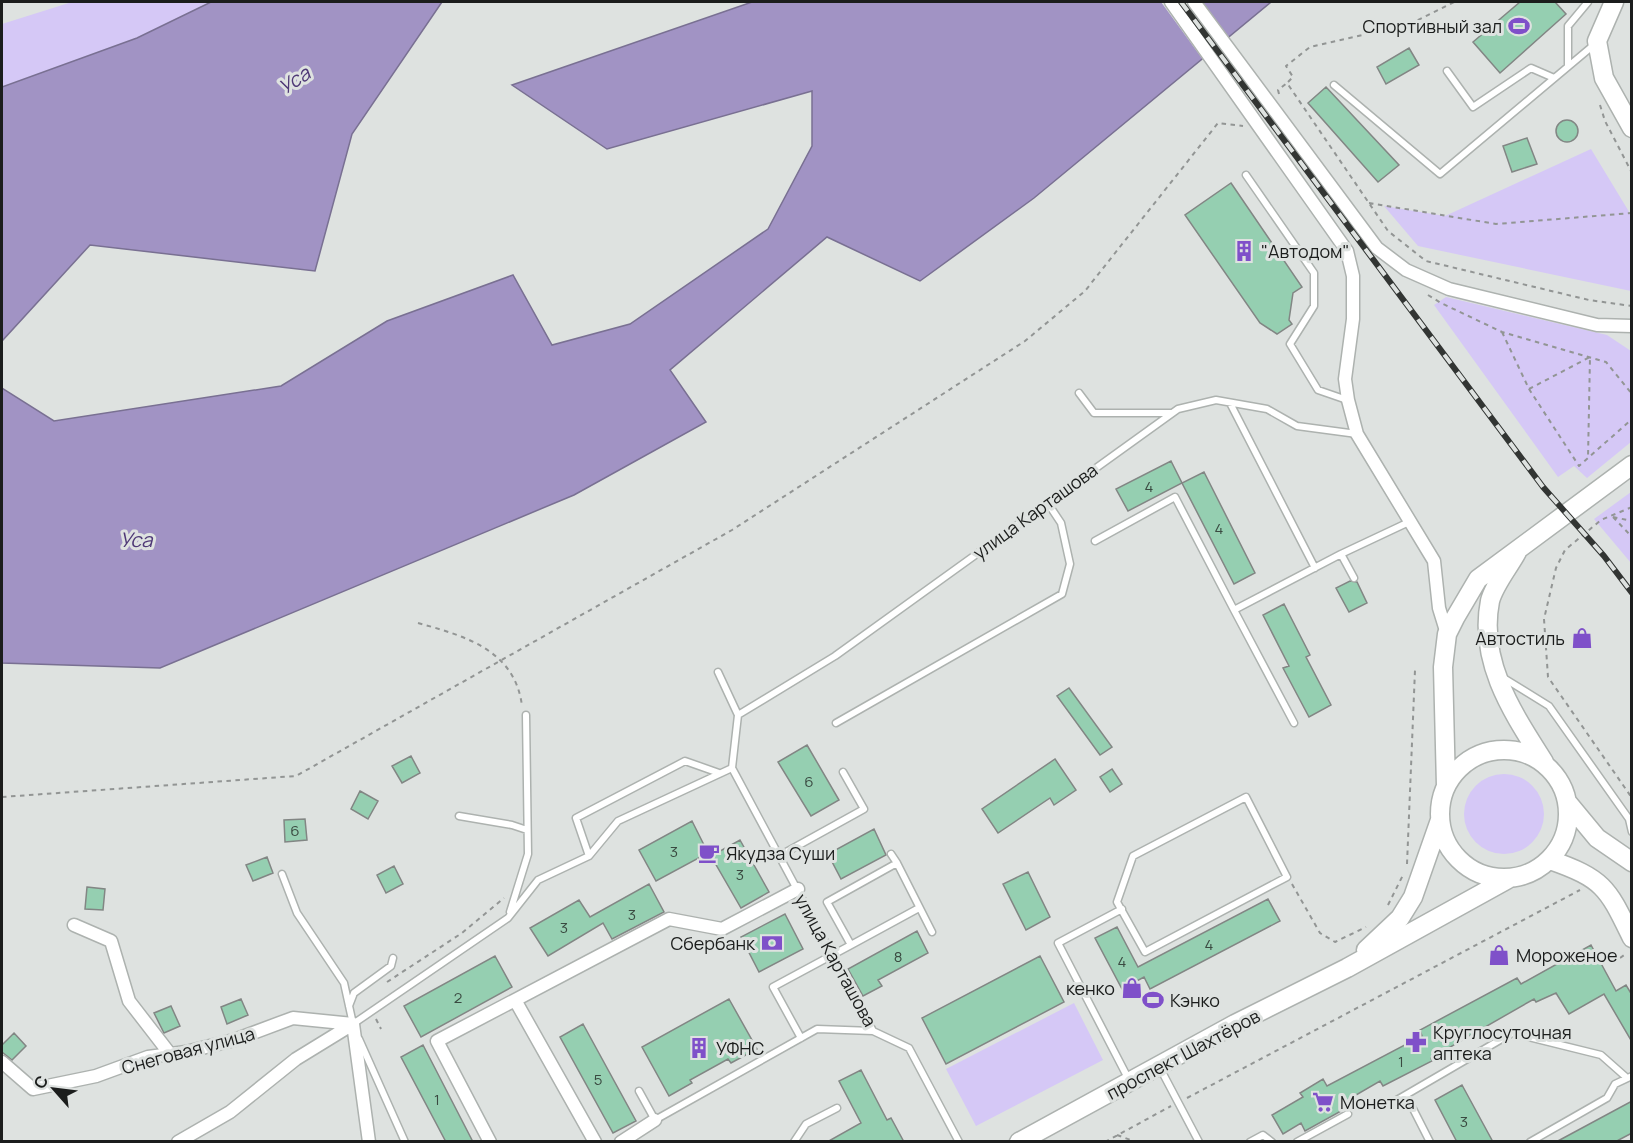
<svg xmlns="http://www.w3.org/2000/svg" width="1633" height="1143" font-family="Manrope,sans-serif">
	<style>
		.green { fill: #d5c8f6 }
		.water { fill: #a193c4; stroke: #797092; stroke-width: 1.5 }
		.pier { fill: #dee2e0 }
		.building { fill: #95cfb1; stroke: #828684; stroke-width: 1.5 }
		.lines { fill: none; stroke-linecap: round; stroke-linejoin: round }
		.service-casing { stroke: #adb2af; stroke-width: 9 }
		.minor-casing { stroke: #adb2af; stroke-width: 15 }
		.secondary-casing { stroke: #adb2af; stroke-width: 21 }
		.path { stroke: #929594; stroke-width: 2; stroke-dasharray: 4.5 4.5; stroke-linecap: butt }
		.service { stroke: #fff; stroke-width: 6 }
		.minor { stroke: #fff; stroke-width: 12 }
		.secondary { stroke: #fff; stroke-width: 18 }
		.rail-casing { stroke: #323533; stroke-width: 6 }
		.rail { stroke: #dee2e0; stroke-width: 4; stroke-dasharray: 11; stroke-linecap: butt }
		.labels { text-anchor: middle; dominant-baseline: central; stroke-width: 6; stroke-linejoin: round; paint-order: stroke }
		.number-label { font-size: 15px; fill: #3a4a41 }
		.poi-label { font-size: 18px; fill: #1b1d1c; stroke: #dee2e0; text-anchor: start }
		.street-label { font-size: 18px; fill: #1b1d1c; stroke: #dee2e0 }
		.water-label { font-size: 20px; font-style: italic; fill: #4e3876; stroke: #dee2e0 }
	</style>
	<rect width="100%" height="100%" fill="#dee2e0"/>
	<!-- green -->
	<path class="green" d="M72,2H211L137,38L2,87V24Z
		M1591,149L1631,215V291L1418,246L1384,206L1445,216Z
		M1446,297L1607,335L1631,351V442L1587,478L1574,466L1558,477L1434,305Z
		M1631,492V563L1594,519Z
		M1464 814a40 40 0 1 1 80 0a40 40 0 1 1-80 0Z
		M1074,1003L1103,1060L976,1126L946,1069Z"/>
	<!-- water -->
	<path class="water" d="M211,2H442L352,134L315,271L90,245L2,341V87L137,38Z
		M752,2H1271L1034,198L920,281L827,237L670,370L706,422L574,495L160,668L2,663V388L54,421L281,386L387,321L513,275L552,345L630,324L768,229L812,146V91L607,149L512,85Z"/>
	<!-- pier -->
	<path class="pier" d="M1161,2H1202L1230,40L1204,61Z"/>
	<!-- building -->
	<path class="building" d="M1520,2H1555L1566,14L1500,73L1473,42Z
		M1409,48L1419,65L1386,84L1377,67Z
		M1326,87L1399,165L1378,182L1308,103Z
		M1556 131a11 11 0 1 1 22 0a11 11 0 1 1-22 0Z
		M1527,138L1537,164L1512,172L1503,146Z
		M1231,183L1302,287L1293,293L1289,320L1292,324L1277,334L1260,323L1185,215Z
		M1171,461L1182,483L1128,511L1116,489Z
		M1204,472L1255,573L1234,584L1182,483Z
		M1350,581L1357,582L1367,603L1349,612L1336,588Z
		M1284,604L1310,655L1306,657L1331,705L1309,717L1283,668L1289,666L1263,615Z
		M1069,688L1112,747L1100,755L1057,696Z
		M807,745L839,800L811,816L778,762Z
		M411,756L420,773L402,783L392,766Z
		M1055,759L1076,790L1054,805L1050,798L998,833L982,809Z
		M1112,769L1122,784L1110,792L1100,777Z
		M360,791L378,801L368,819L351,809Z
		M305,819L307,840L285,842L284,820Z
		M692,821L708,853L656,881L639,850Z
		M874,829L886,855L841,879L828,854Z
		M740,840L769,892L741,908L711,856Z
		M267,857L273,873L253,881L246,865Z
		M394,866L403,884L386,893L377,875Z
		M1028,872L1050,917L1026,930L1003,884Z
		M649,884L664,912L612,939L603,923L548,956L530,928L579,900L590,917Z
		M87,887L105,889L103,910L85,909Z
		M1268,899L1280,921L1150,989L1144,977L1122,989L1095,938L1117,927L1138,967Z
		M785,914L803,949L759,972L741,937Z
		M917,931L928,953L878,980L882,986L863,996L848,969Z
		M1591,945L1616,991L1626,985L1632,995V1042L1604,994L1569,1014L1556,993L1536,1002L1534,999L1431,1058L1432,1061L1383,1086L1380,1081L1349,1099L1352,1105L1305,1131L1301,1123L1283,1134L1272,1115L1303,1097L1300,1093L1323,1079L1327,1086L1422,1036L1420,1030L1517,978L1521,984Z
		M495,956L512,987L421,1037L404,1006Z
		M1040,956L1064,1002L946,1064L922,1018Z
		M241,999L248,1015L227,1024L221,1007Z
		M729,999L757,1049L731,1063L728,1059L690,1080L692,1083L669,1096L642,1047Z
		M171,1006L180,1026L164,1033L154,1013Z
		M583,1024L636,1121L613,1133L560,1037Z
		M14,1033L26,1046L12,1060L2,1052V1045Z
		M423,1045L473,1142H446L401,1057Z
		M861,1070L887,1120L891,1118L904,1142H827L861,1123L839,1081Z
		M1462,1085L1493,1142H1457L1435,1100Z
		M1632,1101V1133L1615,1142H1556Z"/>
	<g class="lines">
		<defs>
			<path id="service" d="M1568,66V26L1588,2
				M1447,71L1473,107L1531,68L1554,78
				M1334,85L1440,174L1595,44
				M1246,175L1314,273V306L1290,344L1318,390L1347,400
				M1079,393L1094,413H1172
				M1230,403L1315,568
				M1095,541L1175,497L1234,610L1341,554L1409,522
				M1341,554L1354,578
				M1234,610L1294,723
				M718,672L738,715L732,768
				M1502,677L1549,706L1629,819L1632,832
				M738,715L835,656L1178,409L1216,400L1267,409L1297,426L1357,434
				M836,723L1062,594L1070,564L1061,523L1047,502
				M1246,797L1287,877L1145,952L1117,902L1133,856Z
				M459,816L512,825L527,830
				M589,856L576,818L685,761L719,773
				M779,856L864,809L843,772
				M897,863L932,932
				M282,874L297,913L344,983L353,1024
				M1122,909L1058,943L1129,1080
				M510,912L528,854L526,715
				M851,945L919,908
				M349,1006L354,993L391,966L393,958
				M353,1024L508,918L538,880L589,856L618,821L732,768L873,1031L909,1048L959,1142
				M801,1038L773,987L851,945L827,902L897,863L891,854
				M359,1039L405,1142
				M1160,1068L1199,1142
				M639,1091L655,1120L817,1029L873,1031
				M1406,1095L1430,1142
				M1390,1104L1512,1033L1601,1055L1627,1078
				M794,1142L806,1124L837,1108
				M1250,1142L1263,1135L1272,1142
				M1297,1142L1348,1114
				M1530,1142L1607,1098L1615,1084L1632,1076"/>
			<path id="minor" d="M1171,2L1347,251L1353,276V319L1345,379L1348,400L1357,434L1434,561L1439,608L1447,634
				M1194,2L1377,248L1406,270L1449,289L1597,325L1632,326
				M74,925L111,941L129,1001L170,1054
				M515,1000L595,1142
				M353,1024L369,1142
				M2,1062L33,1089L96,1076L148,1057L186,1052L234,1040L293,1018L353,1024
				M178,1142L230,1112L296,1059L353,1024
				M490,1142L437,1041L669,919L722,929L798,889
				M621,1142L655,1120"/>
			<path id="secondary" d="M1614,2L1597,41L1604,78L1632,128
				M1517,552C1509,567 1494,585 1490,601C1478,662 1513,713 1544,762
				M1440 814a64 64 0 1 1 128 0a64 64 0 1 1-128 0Z
				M1446,786L1443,667L1447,634L1455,618L1478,579L1632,465
				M1568,803L1597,838L1632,862
				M1550,860C1605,879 1608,889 1632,938
				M1366,950L1400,918L1413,897L1440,820
				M1019,1142L1235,1024L1347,968L1508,879"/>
		</defs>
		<!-- service casing -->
		<use href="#service" class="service-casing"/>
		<!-- minor casing -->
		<use href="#minor" class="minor-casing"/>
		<!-- secondary casing -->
		<use href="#secondary" class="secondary-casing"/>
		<!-- path -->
		<path class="path" d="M1454,2L1410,24L1310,47L1286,66L1293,77L1287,83L1388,231L1426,261L1589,300L1632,306
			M1279,94L1278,90L1287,83
			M1600,105L1605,121L1632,173
			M1369,203L1496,224L1632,213
			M1428,295L1441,303L1502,332L1606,362L1632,394
			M1502,332L1529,389L1579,466L1632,419
			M1529,389L1590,357L1588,458
			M1632,507L1601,520L1565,550L1556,568L1544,619L1548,677L1632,798
			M1613,517L1632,537
			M1613,517L1632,521
			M418,623C465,636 515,650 522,706
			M2,797L296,776L732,530L1025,341L1085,291L1218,123L1243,126
			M1407,864L1415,670
			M1292,884L1320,933L1335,942L1366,927
			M1388,905L1403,875
			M1620,958L1627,953
			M387,982L462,933L504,898
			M376,1019L381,1029
			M1187,1098L1580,890
			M1117,1135L1136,1142
			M1105,1142L1171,1106"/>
		<!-- service -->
		<use href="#service" class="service"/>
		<!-- minor -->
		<use href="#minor" class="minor"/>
		<!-- secondary -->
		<use href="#secondary" class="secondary"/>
		<defs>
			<path id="rail" d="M1181,2L1543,487L1604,556L1632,593"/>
		</defs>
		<!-- rail casing -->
		<use href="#rail" class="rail-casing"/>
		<!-- rail -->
		<use href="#rail" class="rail"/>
	</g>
	<!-- icons -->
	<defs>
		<symbol id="stadium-bare" viewBox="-9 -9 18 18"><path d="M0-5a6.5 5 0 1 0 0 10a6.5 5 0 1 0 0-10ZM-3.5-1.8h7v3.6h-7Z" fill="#7f50c9" stroke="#dee2e0" stroke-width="2.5" paint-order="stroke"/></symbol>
		<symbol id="building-bare" viewBox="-9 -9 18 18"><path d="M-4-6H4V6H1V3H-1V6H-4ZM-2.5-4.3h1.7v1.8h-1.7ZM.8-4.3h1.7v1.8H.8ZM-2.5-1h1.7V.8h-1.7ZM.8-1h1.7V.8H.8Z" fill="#7f50c9" stroke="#dee2e0" stroke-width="2.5" paint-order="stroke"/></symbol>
		<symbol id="shop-bare" viewBox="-9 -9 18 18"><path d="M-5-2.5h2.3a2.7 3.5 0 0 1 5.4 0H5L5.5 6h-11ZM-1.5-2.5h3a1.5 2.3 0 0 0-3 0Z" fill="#7f50c9" stroke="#dee2e0" stroke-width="2.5" paint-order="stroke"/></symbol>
		<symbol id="cafe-bare" viewBox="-9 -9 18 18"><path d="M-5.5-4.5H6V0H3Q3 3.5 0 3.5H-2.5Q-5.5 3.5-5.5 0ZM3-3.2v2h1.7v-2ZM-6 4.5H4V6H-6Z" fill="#7f50c9" stroke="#dee2e0" stroke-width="2.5" paint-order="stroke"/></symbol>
		<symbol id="bank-bare" viewBox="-9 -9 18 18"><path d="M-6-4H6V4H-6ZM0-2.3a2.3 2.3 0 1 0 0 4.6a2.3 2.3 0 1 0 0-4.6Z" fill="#7f50c9" stroke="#dee2e0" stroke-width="2.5" paint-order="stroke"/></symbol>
		<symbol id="pharmacy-bare" viewBox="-9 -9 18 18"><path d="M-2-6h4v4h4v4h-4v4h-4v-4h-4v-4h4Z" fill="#7f50c9" stroke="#dee2e0" stroke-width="2.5" paint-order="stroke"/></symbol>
		<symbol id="supermarket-bare" viewBox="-9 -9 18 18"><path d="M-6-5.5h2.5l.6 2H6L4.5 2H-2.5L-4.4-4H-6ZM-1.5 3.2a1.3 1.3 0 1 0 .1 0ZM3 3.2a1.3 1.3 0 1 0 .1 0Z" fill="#7f50c9" stroke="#dee2e0" stroke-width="2.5" paint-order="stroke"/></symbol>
	</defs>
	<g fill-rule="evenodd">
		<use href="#stadium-bare" x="1504" y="11" width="30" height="30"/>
		<use href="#building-bare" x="1229" y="236" width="30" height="30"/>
		<use href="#shop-bare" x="1567" y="623" width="30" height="30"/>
		<use href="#cafe-bare" x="694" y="838" width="30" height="30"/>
		<use href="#bank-bare" x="757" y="928" width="30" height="30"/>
		<use href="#shop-bare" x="1484" y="940" width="30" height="30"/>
		<use href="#shop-bare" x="1117" y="973" width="30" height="30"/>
		<use href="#stadium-bare" x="1138" y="985" width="30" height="30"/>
		<use href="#pharmacy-bare" x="1401" y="1027" width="30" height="30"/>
		<use href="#building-bare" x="684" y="1033" width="30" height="30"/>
		<use href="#supermarket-bare" x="1308" y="1087" width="30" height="30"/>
	</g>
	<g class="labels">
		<!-- number labels -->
		<g class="number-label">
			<text x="1149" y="486">4</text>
			<text x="1219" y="528">4</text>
			<text x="809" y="781">6</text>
			<text x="295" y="830">6</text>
			<text x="674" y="851">3</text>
			<text x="740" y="874">3</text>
			<text x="632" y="914">3</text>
			<text x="564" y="927">3</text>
			<text x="1209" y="944">4</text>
			<text x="898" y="956">8</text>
			<text x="1122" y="961">4</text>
			<text x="458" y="997">2</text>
			<text x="1401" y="1061">1</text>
			<text x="598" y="1079">5</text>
			<text x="437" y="1099">1</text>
			<text x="1464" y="1121">3</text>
		</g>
		<!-- poi labels -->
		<g class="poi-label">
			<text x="1502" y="26" text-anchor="end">Спортивный зал</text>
			<text x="1261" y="251">"Автодом"</text>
			<text x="1565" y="638" text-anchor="end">Автостиль</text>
			<text x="726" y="853">Якудза Суши</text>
			<text x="755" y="943" text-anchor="end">Сбербанк</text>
			<text x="1516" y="955">Мороженое</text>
			<text x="1115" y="988" text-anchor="end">кенко</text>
			<text x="1170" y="1000">Кэнко</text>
			<text x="1433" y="1032">Круглосуточная<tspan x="1433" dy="21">аптека</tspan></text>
			<text x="716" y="1048">УФНС</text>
			<text x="1340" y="1102">Монетка</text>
		</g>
		<!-- street labels -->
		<g class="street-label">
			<text transform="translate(1035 511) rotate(-36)">улица Карташова</text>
			<text transform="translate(836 960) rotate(61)">улица Карташова</text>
			<text transform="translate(188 1050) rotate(-15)">Снеговая улица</text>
			<text transform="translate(1183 1054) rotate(-28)">проспект Шахтёров</text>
		</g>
		<!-- water labels -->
		<g class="water-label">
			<text transform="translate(294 80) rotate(-34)">Уса</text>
			<text x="136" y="539">Уса</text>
		</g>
	</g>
	<!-- border -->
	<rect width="1633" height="1143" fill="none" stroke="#1b1d1c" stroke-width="6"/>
	<!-- north arrow -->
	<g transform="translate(54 1089) rotate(298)" stroke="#dee2e0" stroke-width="4.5" paint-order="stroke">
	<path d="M0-4.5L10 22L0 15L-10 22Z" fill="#1b1d1c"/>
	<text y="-9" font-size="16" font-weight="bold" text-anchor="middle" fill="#1b1d1c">С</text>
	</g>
</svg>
